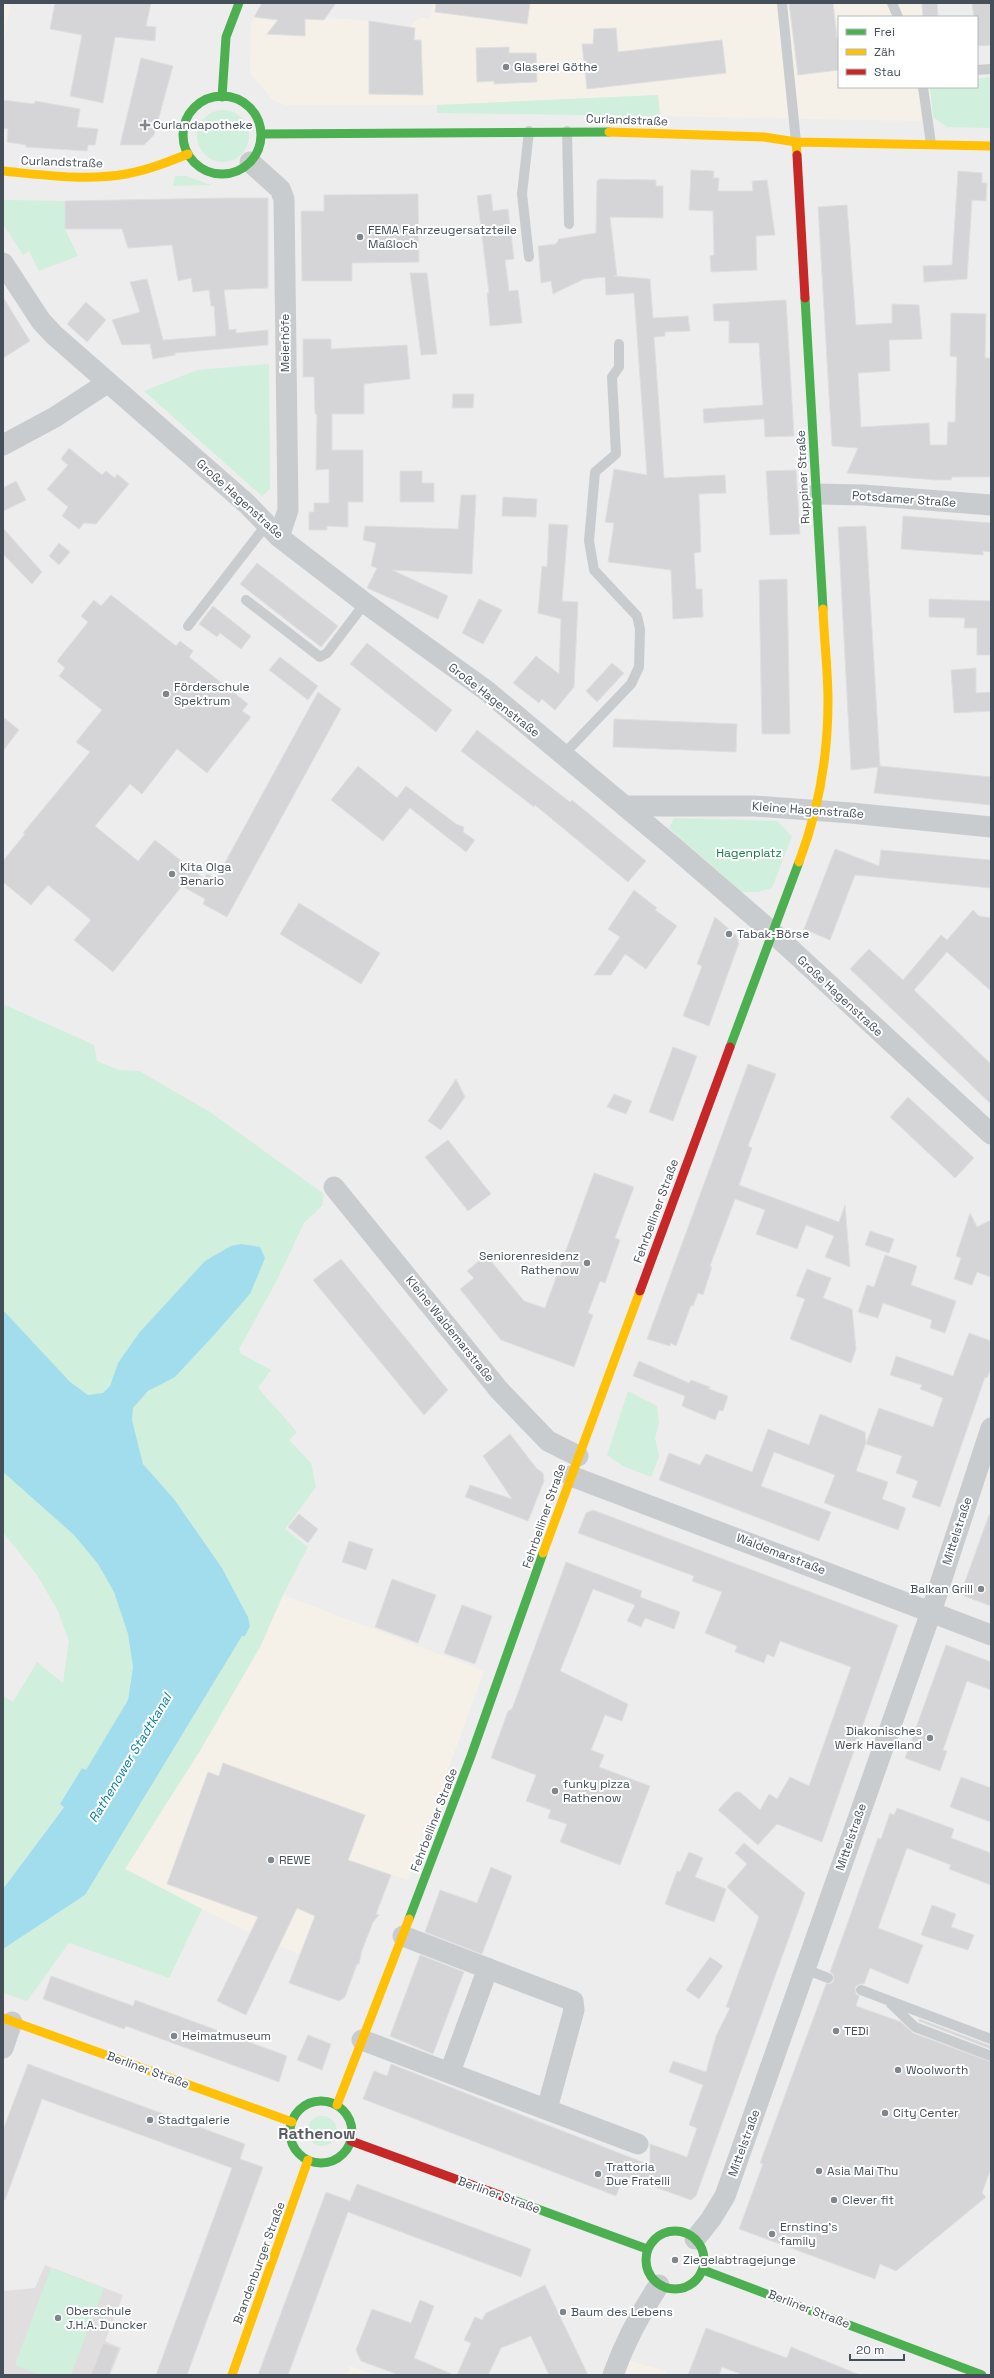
<svg xmlns="http://www.w3.org/2000/svg" width="994" height="2378" font-family="'Space Grotesk',sans-serif">
	<style>
		.commercial { fill: #f6f1e8 }
		.education { fill: #e0dedf }
		.green { fill: #d0efdc }
		.water { fill: #a2ddee }
		.building { fill: #d5d5d7; stroke: #dfdfe0 }
		.lines { fill: none; stroke-linecap: round; stroke-linejoin: round }
		.lane { stroke: #c9ccce; stroke-width: 10 }
		.street { stroke: #c9ccce; stroke-width: 21 }
		.fast { stroke: #4caf50; stroke-width: 9 }
		.slow { stroke: #ffc107; stroke-width: 9 }
		.jam { stroke: #c62828; stroke-width: 9 }
		.poi-dot { fill: #80868d; stroke: #fff; stroke-width: 1.5 }
		.labels { text-anchor: middle; dominant-baseline: central; stroke-width: 4; stroke-linejoin: round; paint-order: stroke }
		.poi-label { font-size: 12px; fill: #444f5a; stroke: #fff; text-anchor: start }
		.street-label { font-size: 12px; fill: #444f5a; stroke: #fff }
		.park-label { font-size: 12px; fill: #137d4a; stroke: #fff }
		.water-label { font-size: 13px; font-style: italic; fill: #087fa2; stroke: #fff }
		.district-label { font-size: 16px; font-weight: bold; fill: #595c61; stroke: #fff }
	</style>
	<rect width="100%" height="100%" fill="#eeeded"/>
	<!-- commercial -->
	<path class="commercial" d="M3,3H11L3,43Z
		M432,3H922L923,17H839V87H930L933,117L918,121L660,116L658,95L437,105H286L274,101L250,73L251,24L254,17L351,19L412,27L413,22L421,18L430,19Z
		M283,1595L484,1671L408,1880L348,1860L313,1959L278,1946L202,1909L125,1869L201,1749L261,1645Z
		M629,2361L666,2371L665,2375H625Z
		M350,2366L375,2375H347Z"/>
	<!-- education -->
	<path class="education" d="M45,2265L123,2295L105,2341L121,2348L110,2375H3V2291L35,2288Z"/>
	<!-- green -->
	<path class="green" d="M991,77V128L947,127L933,117L930,87H977V79Z
		M658,95L660,116L437,113V105Z
		M197 136a26 26 0 1 1 52 0a26 26 0 1 1-52 0Z
		M175,176H186L211,185L173,186Z
		M3,200L65,201V229L78,256L39,271L29,251L23,255L3,224Z
		M269,364L270,489L262,496L144,391L197,370Z
		M674,818L777,821L792,836L772,888L758,892H742L669,828Z
		M3,1004L94,1045L97,1061L119,1070L139,1071L210,1112L324,1194L322,1206L304,1223L276,1282L239,1349L241,1354L271,1370L258,1388L297,1432L289,1440L311,1463L316,1487L285,1529L308,1547L283,1595L261,1645L201,1749L125,1869L202,1909L169,1978L69,1943L27,2001L3,1993V1949L85,1895L242,1636L245,1635L248,1617L222,1568L174,1499L143,1464L132,1420L133,1408L138,1400L158,1384L175,1377L250,1294L118,1363C115,1372 113,1387 104,1393C100,1395 90,1396 86,1394C66,1386 20,1329 3,1310Z
		M628,1391L657,1406L659,1423L655,1438L659,1457L651,1477L623,1466L607,1455Z
		M3,1472L74,1535L98,1564L114,1592L128,1634L133,1667L128,1700L86,1771L82,1768L60,1804L64,1806L3,1889V1696L13,1702L37,1662L63,1683L69,1641L58,1611L37,1575L3,1532Z
		M307 2131a15 15 0 1 1 30 0a15 15 0 1 1-30 0Z
		M51,2268L104,2288L71,2375H41L15,2365Z"/>
	<!-- water -->
	<path class="water" d="M241,1244L260,1247L265,1258L250,1294L214,1335L175,1377L148,1391L133,1408L132,1420L143,1464L174,1499L222,1568L248,1617L250,1626L245,1636H242L85,1895L3,1949V1889L64,1807L60,1804L82,1768L86,1770L128,1700L133,1667L128,1634L114,1592L98,1564L74,1535L3,1472V1310L70,1382L88,1395L103,1393L110,1386L118,1363L139,1333L205,1261L231,1246Z"/>
	<!-- building -->
	<path class="building" d="M55,3H151L146,26L156,27L155,41L115,37L103,103L70,96L82,35L50,29Z
		M262,3H336L324,20L305,19V36L267,34L278,20L254,17Z
		M436,3H530L527,24L435,12Z
		M789,3H833L837,38H839V70L798,75Z
		M922,3H937L938,17H923Z
		M972,3H991V45L977,46V17H974Z
		M369,21L415,28L414,40H421L423,95L369,94Z
		M616,28L618,52L722,40L726,73L587,89L582,44H593L594,29Z
		M509,47V53H536L537,82L494,84V81L477,82L476,48Z
		M141,58L173,66L154,135L144,145H120Z
		M3,100L34,104L35,101L80,109L77,127L98,129L95,145H88L87,151L26,147V145L7,142L8,129L3,128Z
		M691,170L714,171L713,178H719L718,191H753L752,181L767,180L775,235L756,236L757,270L711,272L710,256L714,255L713,211L689,210Z
		M958,171L982,173V183H987L986,201L972,200L967,279L924,282L923,266L952,265Z
		M600,179L656,180V186H663V218L610,217L617,276H614L650,279L653,318L688,316L690,331L665,332V336L654,337L664,478L725,475L726,493L699,494L701,552L694,553L696,589H702L703,617L673,619L671,570L608,562L614,523L605,522L614,469L647,475L634,293L606,295L605,277L584,279L553,294L551,281L541,283L538,246L556,244L559,239L596,233L597,181Z
		M418,194L419,262L352,263V281H302L301,211H324V195Z
		M491,194L493,211L508,209L514,259L505,260L509,291L518,290L522,323L490,326L487,293H489L477,196Z
		M228,198H268V288L224,290L229,330L236,329V333L268,330V345L175,353V355L153,359L150,344L122,345L112,320L140,312L130,282L147,279L163,340L216,336L214,306H211L209,290L193,292L191,278L178,281L172,245L128,248L122,229H65V201Z
		M847,205L856,325L892,323V304L919,305L922,339L889,340L890,371L858,373L861,427L929,423L930,445H947L948,422H955L957,357L950,356L951,313L986,314L985,358H991V477H952L951,480H936L847,473L858,448L832,446L818,207Z
		M410,273H427L437,354L421,355Z
		M3,297L30,341L3,358Z
		M786,300L794,436L765,437L764,419L704,423L703,409L763,405L759,343H729V321H714L713,304Z
		M86,302L106,320L87,342L67,324Z
		M303,339H331V349L407,345L410,379L364,384V414H332V450H363V502H348V527L327,526V530H309V512H314V503H329V469L316,470L317,414H315L314,377H303Z
		M453,394H474L473,408H452Z
		M69,448L102,475L106,471L115,478L117,474L129,484L96,524L84,523L79,529L62,516L68,507L47,489L68,465L61,459Z
		M796,470L800,534L770,535L766,471Z
		M400,471H422V483H434V502H400Z
		M16,481L26,500L3,511V488Z
		M461,495H476L472,574L392,570L448,596L438,619L367,588L377,568L371,566L376,543L363,540L365,526L458,529Z
		M503,497L537,499L536,517L502,516Z
		M903,516L991,523V552L983,551V555L901,549Z
		M549,524L568,525L562,601L578,602L574,687L555,710L542,699L539,703L513,683L536,656L559,674L561,619L538,613L542,566L547,567Z
		M866,526L880,766L991,777V805L874,793L878,767L851,770L838,527Z
		M3,528L42,572L32,584L3,554Z
		M59,543L70,552L59,565L49,556Z
		M257,563L338,626L321,647L240,584Z
		M787,579L790,734H762L759,580Z
		M111,595L176,646L180,641L193,651L189,657L248,704L242,711L251,717L207,773L177,749L142,794L130,784L95,826L138,861L155,840L204,879L207,874L216,879L318,692L341,709L227,917L203,904L205,899L182,886L113,972L74,940L91,920L48,885L31,905L3,882V861L25,834L23,833L90,752L76,742L102,710L59,676L65,668L57,661L88,622L81,616L94,600L101,606Z
		M479,599L502,610L483,644L462,633Z
		M929,599L991,601V655H977V628H964L965,618L929,617Z
		M213,606L251,636L241,649L220,633L217,637L199,624Z
		M367,643L452,710L436,732L350,664Z
		M280,657L318,686L308,700L269,670Z
		M612,663L624,673L597,702L586,691Z
		M976,668V693L991,692V711L954,713L951,670Z
		M3,717L19,730L3,751Z
		M614,719L737,724L736,752L613,747Z
		M477,730L570,802L572,800L646,861L628,882L535,805L534,807L461,751Z
		M358,766L397,798L406,786L456,824L464,827L463,832L475,840L466,852L410,808L383,841L331,800Z
		M835,849L879,866L881,850L991,860V888L855,875L830,940L804,929Z
		M634,890L657,908L655,910L677,926L646,969L625,954L611,975H594L620,937L608,929Z
		M299,903L380,953L361,984L280,934Z
		M973,910L979,916L991,918V991L947,952L914,990L991,1064V1104L850,969L869,949L903,980L941,935L947,940Z
		M715,917L736,935L739,943L709,1026L683,1016L702,966L697,964Z
		M673,1047L697,1056L673,1121L649,1112Z
		M748,1064L776,1074L748,1146L752,1148L739,1185L839,1222L845,1205L850,1267L825,1257L834,1236L806,1225L797,1249L756,1234L765,1210L735,1199L710,1266L712,1267L703,1295L698,1293L693,1306L691,1305L676,1346L671,1343L670,1346L647,1339Z
		M456,1079L465,1097L441,1130L428,1121Z
		M614,1094L632,1101L626,1114L607,1107Z
		M908,1097L974,1158L955,1178L890,1117Z
		M448,1140L491,1194L468,1211L425,1157Z
		M594,1173L634,1187L615,1238L620,1240L605,1283L600,1281L588,1313L593,1315L574,1367L501,1340L460,1289L474,1278L467,1271L486,1255L524,1301L545,1308Z
		M970,1213L977,1227L991,1220V1277L977,1272L972,1285L954,1279L961,1258L956,1256Z
		M870,1231L894,1239L889,1253L865,1245Z
		M885,1255L917,1266L911,1285L956,1301L945,1333L930,1328L932,1320L883,1303L878,1318L858,1312L867,1285L874,1287Z
		M341,1259L448,1390L424,1415L313,1280Z
		M807,1269L831,1278L823,1298L852,1309L856,1349L851,1363L790,1339L805,1299L796,1296Z
		M969,1333L991,1341V1368L987,1378L985,1377L940,1507L912,1497L918,1481L896,1473L902,1456L866,1444L879,1408L933,1427L943,1398L920,1389L922,1385L890,1375L896,1356L953,1376Z
		M639,1361L689,1383L691,1380L710,1387L709,1389L728,1396L723,1411L719,1410L715,1420L682,1406L685,1396L633,1376Z
		M820,1414L865,1432L866,1443L856,1471L888,1482L882,1499L906,1508L898,1530L824,1503L835,1475L774,1452L761,1486L831,1512L819,1541L659,1480L669,1453L700,1465L706,1454L752,1472L768,1429L809,1445Z
		M510,1434L537,1469L543,1473L544,1481L528,1521L465,1497L470,1485L512,1499L483,1456Z
		M593,1510L898,1625L822,1842L777,1824L758,1845L718,1810L735,1792H740L760,1810L769,1794L777,1799L790,1777L809,1786L851,1667L780,1641L774,1657L767,1654L764,1663L735,1652L737,1646L705,1633L722,1592L692,1581L694,1576L578,1533L586,1513Z
		M299,1514L318,1529L308,1543L288,1527Z
		M989,1515H991V1606L964,1596L962,1590Z
		M349,1541L373,1549L366,1570L342,1562Z
		M566,1562L642,1591L640,1597L680,1612L674,1629L645,1618L641,1627L627,1621L635,1605L593,1589L560,1671L628,1704L622,1721L605,1715L591,1750L604,1755L599,1767L650,1786L620,1865L560,1842L567,1824L548,1818L551,1810L526,1801L536,1775L491,1758L508,1711L512,1709Z
		M392,1579L436,1595L418,1643L375,1627Z
		M462,1605L492,1616L475,1664L444,1653Z
		M946,1645L991,1662V1690L967,1681L943,1750L947,1751L940,1771L905,1758Z
		M223,1763L365,1815L348,1860L391,1875L376,1914L379,1915L373,1922L362,1950L359,1964H357L345,1997L339,2001L289,1983L315,1916L297,1908L246,2015L217,2001L258,1917L167,1884L208,1772L219,1776Z
		M961,1777L991,1788V1822L950,1807Z
		M897,1808L954,1829L951,1838L991,1853V1885L949,1869L951,1865L907,1848L878,1928L923,1945L908,1984L870,1968L864,1984H860L855,1987L856,1994L859,1996L856,2006L901,2022L913,2033L991,2062V2168L982,2193L986,2197L896,2271L880,2264L875,2279L739,2229L763,2164L760,2163L826,1984L832,1983L834,1980L833,1974L830,1972L878,1838L881,1839L890,1813L894,1815Z
		M744,1843L805,1893L696,2196L691,2200L624,2176L616,2196L363,2099L374,2071L387,2076L391,2064L650,2165V2144L687,2157L697,2128L689,2125L703,2085L669,2072L673,2061L706,2072L716,2036L730,2008L726,2007L759,1917L727,1887L747,1864L735,1853Z
		M689,1852L703,1858L695,1877L726,1889L714,1922L665,1904L677,1871L680,1872Z
		M491,1867L512,1876L482,1954L425,1932L440,1890L477,1903Z
		M932,1905L956,1914L951,1927L974,1935L968,1950L921,1935Z
		M420,1955L464,1972L433,2054L390,2036Z
		M710,1957L723,1966L699,1999L686,1990Z
		M51,1976L133,2006L135,2000L287,2056L279,2082L126,2026L124,2029L43,1999Z
		M919,2019L991,2046V2049L919,2021Z
		M308,2035L331,2044L322,2070L297,2060Z
		M28,2064L245,2144L240,2159L263,2167L187,2375H156L232,2168L42,2099L5,2200H3V2130Z
		M357,2184L531,2249L521,2277L348,2212L288,2375H258L326,2192L350,2201Z
		M545,2285L588,2375H549L531,2336L501,2348L488,2375H457L471,2343L464,2340L475,2317L482,2320L486,2313Z
		M420,2300L434,2306L414,2358L454,2375H399L361,2361L356,2350L372,2309L411,2323Z
		M706,2328L787,2358L791,2347L860,2375H743L722,2367L719,2375H688Z
		M103,2343L119,2348L109,2375H91Z"/>
	<g class="lines">
		<!-- lane -->
		<path class="lane" d="M782,3L796,142
			M892,3L898,17
			M977,70L991,69
			M923,87L931,144
			M567,131L569,224
			M529,257L522,194L529,131
			M246,600L320,657L327,653L365,603
			M188,626L267,524
			M563,755L631,684L639,667L640,629L637,616L594,570L589,541L595,472L616,454L612,377L619,367V344
			M805,1969L828,1978
			M861,1990L991,2039
			M891,2004L915,2027L991,2056"/>
		<!-- street -->
		<path class="street" d="M250,162L280,189L284,199L288,510L279,537
			M3,263L41,321L54,335L247,504L279,537L365,603L487,691L676,849L773,933L991,1134
			M3,445L55,417L107,383
			M816,494L863,495L991,505
			M625,806H754L851,813L991,827
			M334,1187L499,1390L548,1441L578,1456
			M571,1476L991,1635
			M403,1936L573,2001L574,2010L547,2109
			M362,2040L638,2144
			M3,2048L12,2022
			M450,2072L488,1968
			M695,2239L711,2219L725,2196L931,1612L991,1428
			M613,2375C625,2341 639,2315 659,2285"/>
		<!-- fast -->
		<path class="fast" d="M183 135a39 39 0 1 1 78 0a39 39 0 1 1-78 0Z
			M222,97L226,37L239,3
			M261,134L609,132
			M805,298L823,609
			M730,1047L799,862
			M409,1919L471,1756L543,1553
			M290 2132a31 31 0 1 1 62 0a31 31 0 1 1-62 0Z
			M513,2200L647,2249
			M646 2260a29 29 0 1 1 58 0a29 29 0 1 1-58 0Z
			M703,2270L982,2375"/>
		<!-- slow -->
		<path class="slow" d="M609,132L764,137L796,142L797,155
			M796,142L991,146
			M3,171C44,175 86,181 126,174C148,170 168,162 188,154
			M799,862C818,812 828,755 828,701C828,670 824,639 823,609
			M543,1553L640,1291
			M3,2018L292,2122
			M337,2105L409,1919
			M232,2375L308,2160"/>
		<!-- jam -->
		<path class="jam" d="M797,155L805,298
			M640,1291L730,1047
			M351,2141L513,2200"/>
	</g>
	<!-- markers -->
	<g class="poi-dot">
		<circle cx="506" cy="67" r="4"/>
		<path d="M143 119h4v4h4v4h-4v4h-4v-4h-4v-4h4z"/>
		<circle cx="360" cy="237" r="4"/>
		<circle cx="166" cy="694" r="4"/>
		<circle cx="172" cy="874" r="4"/>
		<circle cx="729" cy="934" r="4"/>
		<circle cx="587" cy="1263" r="4"/>
		<circle cx="981" cy="1589" r="4"/>
		<circle cx="930" cy="1738" r="4"/>
		<circle cx="555" cy="1791" r="4"/>
		<circle cx="271" cy="1860" r="4"/>
		<circle cx="836" cy="2031" r="4"/>
		<circle cx="174" cy="2036" r="4"/>
		<circle cx="898" cy="2070" r="4"/>
		<circle cx="885" cy="2113" r="4"/>
		<circle cx="150" cy="2120" r="4"/>
		<circle cx="819" cy="2171" r="4"/>
		<circle cx="598" cy="2174" r="4"/>
		<circle cx="834" cy="2200" r="4"/>
		<circle cx="772" cy="2234" r="4"/>
		<circle cx="675" cy="2260" r="4"/>
		<circle cx="563" cy="2312" r="4"/>
		<circle cx="58" cy="2318" r="4"/>
	</g>
	<g class="labels">
		<!-- poi labels -->
		<g class="poi-label">
			<text x="514" y="67">Glaserei Göthe</text>
			<text x="153" y="125">Curlandapotheke</text>
			<text x="368" y="230">FEMA Fahrzeugersatzteile<tspan x="368" dy="14">Maßloch</tspan></text>
			<text x="174" y="687">Förderschule<tspan x="174" dy="14">Spektrum</tspan></text>
			<text x="180" y="867">Kita Olga<tspan x="180" dy="14">Benario</tspan></text>
			<text x="737" y="934">Tabak-Börse</text>
			<text x="579" y="1256" text-anchor="end">Seniorenresidenz<tspan x="579" dy="14">Rathenow</tspan></text>
			<text x="973" y="1589" text-anchor="end">Balkan Grill</text>
			<text x="922" y="1731" text-anchor="end">Diakonisches<tspan x="922" dy="14">Werk Havelland</tspan></text>
			<text x="563" y="1784">funky pizza<tspan x="563" dy="14">Rathenow</tspan></text>
			<text x="279" y="1860">REWE</text>
			<text x="844" y="2031">TEDi</text>
			<text x="182" y="2036">Heimatmuseum</text>
			<text x="906" y="2070">Woolworth</text>
			<text x="893" y="2113">City Center</text>
			<text x="158" y="2120">Stadtgalerie</text>
			<text x="606" y="2167">Trattoria<tspan x="606" dy="14">Due Fratelli</tspan></text>
			<text x="827" y="2171">Asia Mai Thu</text>
			<text x="842" y="2200">Clever fit</text>
			<text x="780" y="2227">Ernsting's<tspan x="780" dy="14">family</tspan></text>
			<text x="683" y="2260">Ziegelabtragejunge</text>
			<text x="66" y="2311">Oberschule<tspan x="66" dy="14">J.H.A. Duncker</tspan></text>
			<text x="571" y="2312">Baum des Lebens</text>
		</g>
		<!-- street labels -->
		<g class="street-label">
			<text transform="translate(627 120) rotate(2)">Curlandstraße</text>
			<text transform="translate(62 162) rotate(2)">Curlandstraße</text>
			<text transform="translate(285 343) rotate(-90)">Meierhöfe</text>
			<text transform="translate(803 477) rotate(-93)">Ruppiner Straße</text>
			<text transform="translate(240 499) rotate(42)">Große Hagenstraße</text>
			<text transform="translate(904 499) rotate(4)">Potsdamer Straße</text>
			<text transform="translate(494 700) rotate(38)">Große Hagenstraße</text>
			<text transform="translate(808 810) rotate(4)">Kleine Hagenstraße</text>
			<text transform="translate(840 996) rotate(43)">Große Hagenstraße</text>
			<text transform="translate(656 1211) rotate(-70)">Fehrbelliner Straße</text>
			<text transform="translate(450 1329) rotate(51)">Kleine Waldemarstraße</text>
			<text transform="translate(544 1516) rotate(-71)">Fehrbelliner Straße</text>
			<text transform="translate(957 1531) rotate(-72)">Mittelstraße</text>
			<text transform="translate(781 1554) rotate(21)">Waldemarstraße</text>
			<text transform="translate(434 1820) rotate(-69)">Fehrbelliner Straße</text>
			<text transform="translate(851 1837) rotate(-71)">Mittelstraße</text>
			<text transform="translate(148 2070) rotate(20)">Berliner Straße</text>
			<text transform="translate(744 2143) rotate(-70)">Mittelstraße</text>
			<text transform="translate(499 2195) rotate(20)">Berliner Straße</text>
			<text transform="translate(259 2263) rotate(-70)">Brandenburger Straße</text>
			<text transform="translate(809 2309) rotate(21)">Berliner Straße</text>
		</g>
		<!-- park labels -->
		<g class="park-label">
			<text x="749" y="853">Hagenplatz</text>
		</g>
		<!-- water labels -->
		<g class="water-label">
			<text transform="translate(130 1758) rotate(-59)">Rathenower Stadtkanal</text>
		</g>
		<!-- district labels -->
		<g class="district-label">
			<text x="317" y="2133">Rathenow</text>
		</g>
	</g>
	<!-- border -->
	<rect width="994" height="2378" fill="none" stroke="#444f5a" stroke-width="8"/>
	<!-- legend -->
	<rect x="838" y="16" width="140" height="72" fill="#ffffff" stroke="#b4b9bd"/>
	<rect x="846" y="29" width="20" height="6" fill="#4caf50" stroke="#b4b9bd"/>
	<text x="874" y="36" font-size="12" fill="#444f5a">Frei</text>
	<rect x="846" y="49" width="20" height="6" fill="#ffc107" stroke="#b4b9bd"/>
	<text x="874" y="56" font-size="12" fill="#444f5a">Zäh</text>
	<rect x="846" y="69" width="20" height="6" fill="#c62828" stroke="#b4b9bd"/>
	<text x="874" y="76" font-size="12" fill="#444f5a">Stau</text>
	<!-- scale -->
	<path d="M850 2354v6h54v-6" fill="none" stroke="#444f5a" stroke-width="2"/>
	<text x="856" y="2354" font-size="12" fill="#444f5a" stroke="#ffffff" stroke-width="3" paint-order="stroke">20 m</text>
</svg>
